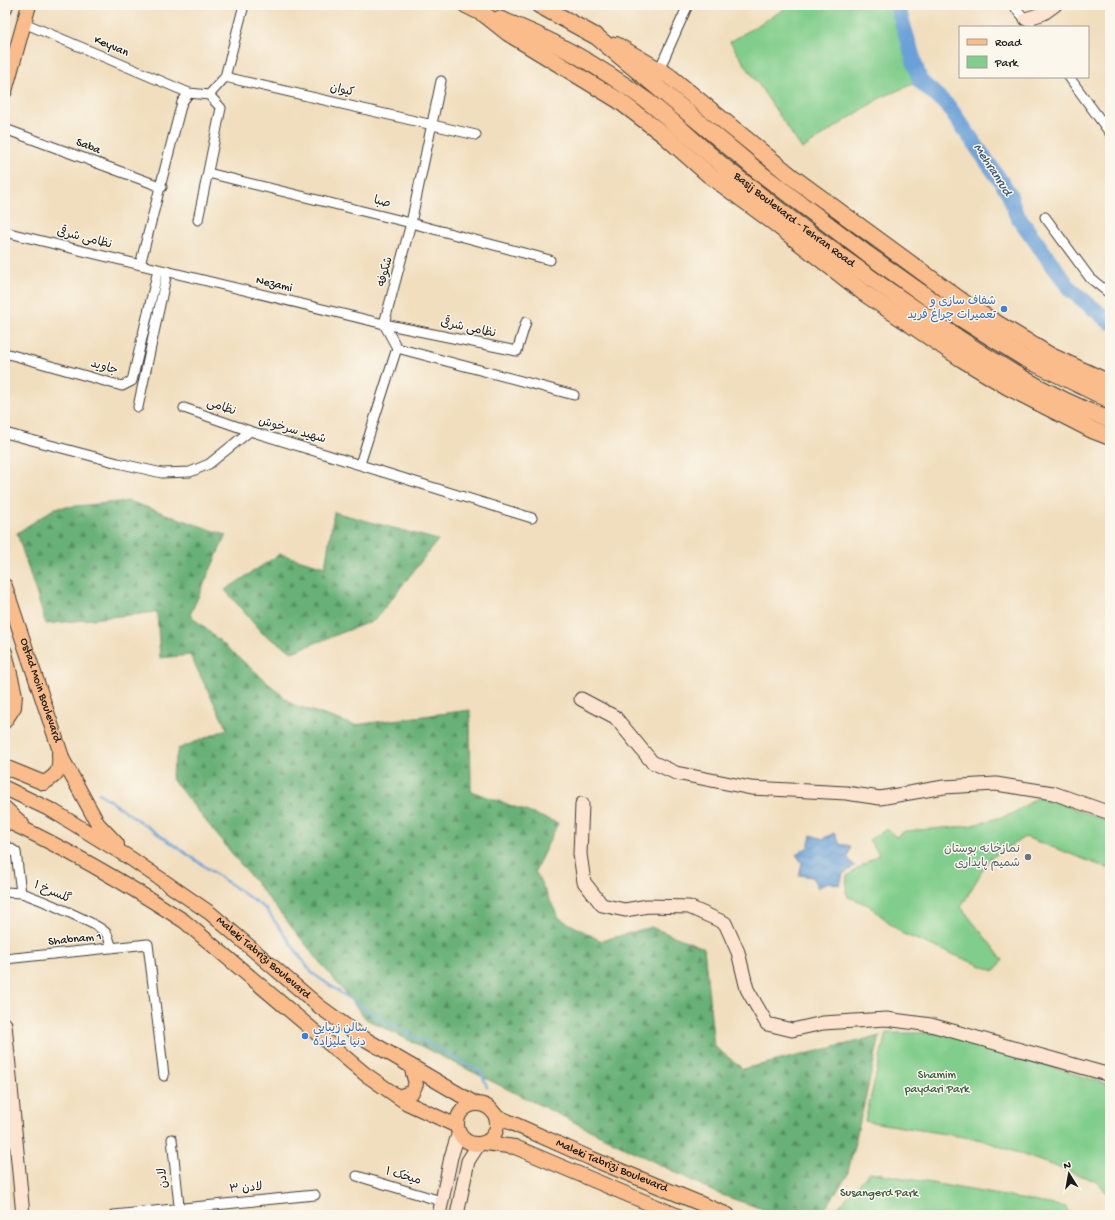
<svg xmlns="http://www.w3.org/2000/svg" width="1115" height="1220" font-family="'Gochi Hand','Playpen Sans Arabic',sans-serif">
	<style>
		.green { fill: #81cd8b; stroke: #4e7454 }
		.forest { fill: url(#forest-firs); stroke: #42664a }
		.water { fill: url(#water-waves); stroke: #425e7a }
		.lines { fill: none; stroke-linecap: round; stroke-linejoin: round }
		.stream { stroke: #69a0d7; stroke-width: 2.5 }
		.river { stroke: #69a0d7; stroke-width: 16 }
		.street-casing { stroke: #3c3934; stroke-width: 11 }
		.secondary-casing { stroke: #3c3934; stroke-width: 15 }
		.primary-casing { stroke: #3c3934; stroke-width: 16 }
		.highway-casing { stroke: #3c3934; stroke-width: 18 }
		.street { stroke: #fff; stroke-width: 9 }
		.secondary { stroke: #fde4d0; stroke-width: 13 }
		.primary { stroke: #f9bc8a; stroke-width: 14 }
		.highway { stroke: #f9bc8a; stroke-width: 16 }
		.shop-dot { fill: #3f7fe0; stroke: #fbf7ec; stroke-width: 1.5 }
		.worship-dot { fill: #6b7280; stroke: #fbf7ec; stroke-width: 1.5 }
		.labels { text-anchor: middle; dominant-baseline: central; stroke-width: 3; stroke-linejoin: round; paint-order: stroke }
		.street-label { font-size: 12px; fill: #1c1c1c; stroke: #fbf7ec }
		.shop-label { font-size: 12px; fill: #366cbe; stroke: #fbf7ec; text-anchor: end }
		.worship-label { font-size: 12px; fill: #5b616d; stroke: #fbf7ec; text-anchor: end }
		.park-label { font-size: 12px; fill: #3f5a43; stroke: #fbf7ec }
		.water-label { font-size: 13px; font-style: italic; fill: #3f5770; stroke: #fbf7ec }
	</style>
	<defs>
		<pattern id="forest-firs" width="22" height="20" patternUnits="userSpaceOnUse"><rect width="22" height="20" fill="#68b077"/><path d="M5 1l3.5 6h-7zM16 11l3.5 6h-7z" fill="#558e61"/></pattern>
		<pattern id="water-waves" width="16" height="10" patternUnits="userSpaceOnUse"><rect width="16" height="10" fill="#69a0d7"/><path d="M0 5q4-4 8 0t8 0" fill="none" stroke="#5682ae"/></pattern>
	</defs>
	<rect width="100%" height="100%" fill="#fbf7ec"/>
	<filter id="ink" filterUnits="userSpaceOnUse"><feTurbulence type="fractalNoise" baseFrequency=".025" numOctaves="2"/><feDisplacementMap in="SourceGraphic" scale="8" xChannelSelector="R" yChannelSelector="G"/><feConvolveMatrix kernelMatrix="1 2 1 2 8 2 1 2 1" color-interpolation-filters="sRGB"/></filter>
	<filter id="wash" filterUnits="userSpaceOnUse"><feTurbulence type="fractalNoise" baseFrequency=".012" numOctaves="4" result="noise"/><feDisplacementMap in="SourceGraphic" scale="16" xChannelSelector="R" yChannelSelector="G"/><feGaussianBlur stdDeviation="0.9" result="paint"/><feColorMatrix in="noise" values="0 0 0 0 0 0 0 0 0 0 0 0 0 0 0 0 0 1.4 0 .05"/><feComposite in="paint" operator="in"/></filter>
	<g filter="url(#wash)">
		<rect width="100%" height="100%" fill="#f1debe"/>
		<!-- green -->
		<path class="green" d="M791,5H890L920,81L880,98L802,149L730,42Z
			M1040,796L1110,822V869L1025,837L989,859L961,907L1003,960L994,971L903,934L868,905L848,897L846,892L847,876L879,854L869,840L887,829L896,837L905,831L969,826L1012,814Z
			M886,1033H945L1110,1085V1197L1098,1182L982,1140L865,1121Z
			M870,1172L1066,1207L1070,1215H831Z"/>
		<!-- forest -->
		<path class="forest" d="M129,501L226,535L190,615L292,704L354,725L470,710L471,791L558,823L535,871L559,918L601,941L651,927L704,948L714,1046L743,1069L880,1036L847,1176L821,1215H780L719,1194L366,1019L171,778L178,749L227,729L190,655L160,658L157,612L46,624L17,533L55,508Z
			M334,512L438,540L375,620L292,652L262,633L225,590L280,554L325,567Z"/>
		<!-- water -->
		<path class="water" d="M834,833L840,844L851,846L848,858L855,866L843,874L840,885L828,882L818,888L812,877L799,875L802,863L796,854L808,847L811,835L823,839Z"/>
		<g class="lines">
			<!-- stream -->
			<path class="stream" d="M99,793L266,909L312,973L373,1015L481,1072L487,1087"/>
			<!-- river -->
			<path class="river" d="M897,5L920,81L949,107L1009,193L1016,214L1071,290L1110,322"/>
		</g>
	</g>
	<g filter="url(#ink)">
		<g class="lines">
			<defs>
				<path id="street" d="M1013,5L1032,27
					M24,23L189,93
					M659,70L688,5
					M225,77L244,5
					M1069,77L1110,133
					M209,95L225,77L476,135
					M5,129L162,187
					M208,173L411,223L550,260
					M1045,217L1090,278L1110,294
					M5,232L384,324L517,351L526,322
					M140,265L182,102L189,93L209,95L221,108L198,220
					M397,348L574,395
					M5,353L122,386L132,381L158,270
					M138,407L167,272
					M184,408L250,431L532,518
					M5,433L118,463L162,473L190,472L209,464L250,431
					M360,464L397,348L384,324L411,223L441,81
					M5,845L16,852L21,893C35,897 99,924 106,933C109,937 110,943 112,948
					M5,892L21,893
					M5,959L148,944L164,1076
					M172,1139L180,1215
					M357,1176L441,1201
					M114,1215L315,1195"/>
				<path id="secondary" d="M1026,19L1044,13L1055,5
					M581,699L615,717L652,762L676,773L751,788L846,793L880,798L944,787L996,784L1053,793L1110,813
					M582,804L580,854L584,882L602,905L625,910L648,906L689,907L725,923L738,952L747,989L767,1024L792,1030L823,1023L886,1019L931,1025L1110,1075
					M5,1024L23,1215
					M439,1215L451,1157L459,1132
					M457,1215L468,1161L479,1144"/>
				<g id="primary">
					<path d="M5,8L6,5"/>
					<path d="M5,91L29,5"/>
					<path id="s1" d="M5,586L63,760L98,824L117,844"/>
					<path d="M5,652L15,695L14,707L5,721"/>
					<path d="M5,767L44,783C59,774 60,770 59,753"/>
					<path id="s2" d="M5,788L53,811L130,858L210,913L320,1007L360,1036L474,1103"/>
					<path d="M5,808L22,824"/>
					<path d="M5,820C67,849 127,884 184,921L365,1074L407,1103L457,1126"/>
					<path d="M398,1097L412,1092L416,1084L411,1066"/>
					<circle cx="477" cy="1124" r="20"/>
					<path id="s3" d="M496,1116L590,1158L728,1215"/>
					<path d="M485,1143L515,1147L676,1215"/>
				</g>
				<g id="highway">
					<path d="M466,5L484,14L508,33L618,100L664,135L708,174L772,221L864,293L962,359L1008,387L1092,430L1110,437"/>
					<path d="M539,5L597,37L759,172L867,254L933,301L1024,358L1110,400"/>
					<path id="s4" d="M499,19C551,38 602,68 647,101C675,122 701,148 728,170C793,222 859,271 927,317C985,357 1044,395 1110,420"/>
					<path d="M616,45L669,76L791,176L970,307L1051,356L1110,383"/>
				</g>
			</defs>
			<!-- street casing -->
			<use href="#street" class="street-casing"/>
			<!-- secondary casing -->
			<use href="#secondary" class="secondary-casing"/>
			<!-- primary casing -->
			<use href="#primary" class="primary-casing"/>
			<!-- highway casing -->
			<use href="#highway" class="highway-casing"/>
			<!-- street -->
			<use href="#street" class="street"/>
			<!-- secondary -->
			<use href="#secondary" class="secondary"/>
			<!-- primary -->
			<use href="#primary" class="primary"/>
			<!-- highway -->
			<use href="#highway" class="highway"/>
		</g>
	</g>
	<!-- markers -->
	<g class="shop-dot">
		<circle cx="1004" cy="309" r="4"/>
		<circle cx="305" cy="1036" r="4"/>
	</g>
	<circle class="worship-dot" cx="1028" cy="857" r="4"/>
	<g class="labels">
		<!-- street labels -->
		<g class="street-label">
			<text transform="translate(111 47) rotate(23)">Keyvan</text>
			<text transform="translate(342 91) rotate(13)">کیوان</text>
			<text transform="translate(88 147) rotate(21)">Saba</text>
			<text transform="translate(382 203) rotate(14)">صبا</text>
			<text stroke="none"><textPath href="#s4" startOffset="359">Basij Boulevard - Tehran Road</textPath></text>
			<text transform="translate(84 239) rotate(14)">نظامی شرقی</text>
			<text transform="translate(386 272) rotate(-75)">شکوفه</text>
			<text transform="translate(274 285) rotate(13)">Nezami</text>
			<text transform="translate(468 329) rotate(12)">نظامی شرقی</text>
			<text transform="translate(104 368) rotate(16)">جاوید</text>
			<text transform="translate(221 408) rotate(19)">نظامی</text>
			<text transform="translate(292 431) rotate(16)">شهید سرخوش</text>
			<text stroke="none"><textPath href="#s1" startOffset="110">Ostad Moin Boulevard</textPath></text>
			<text transform="translate(52 893) rotate(23)">گلسرخ ۱</text>
			<text transform="translate(75 940) rotate(-6)">Shabnam 1</text>
			<text stroke="none"><textPath href="#s2" startOffset="310">Maleki Tabrizi Boulevard</textPath></text>
			<text stroke="none"><textPath href="#s3" startOffset="126">Maleki Tabrizi Boulevard</textPath></text>
			<text transform="translate(403 1177) rotate(16)">میخک ۱</text>
			<text transform="translate(164 1178) rotate(-96)">لادن</text>
			<text transform="translate(246 1189) rotate(-5)">لادن ۳</text>
		</g>
		<!-- shop labels -->
		<g class="shop-label">
			<text x="996" y="302">شفاف سازی و<tspan x="996" dy="14">تعمیرات چراغ فرید</tspan></text>
			<text x="313" y="1029" text-anchor="start">سالن زيبايي<tspan x="313" dy="14">دنيا عليزاده</tspan></text>
		</g>
		<!-- worship labels -->
		<g class="worship-label">
			<text x="1020" y="850">نمازخانه بوستان<tspan x="1020" dy="14">شمیم پایداری</tspan></text>
		</g>
		<!-- park labels -->
		<g class="park-label">
			<text x="937" y="1076">Shamim<tspan x="937" dy="14">paydari Park</tspan></text>
			<text x="879" y="1194">Susangerd Park</text>
		</g>
		<!-- water labels -->
		<g class="water-label">
			<text transform="translate(992 170) rotate(57)">Mehranrud</text>
		</g>
	</g>
	<!-- margin -->
	<rect width="1115" height="1220" fill="none" stroke="#fbf7ec" stroke-width="20"/>
	<!-- legend -->
	<rect x="959" y="26" width="130" height="52" fill="#fbf7ec" stroke="#a29f99"/>
	<rect x="967" y="39" width="20" height="6" fill="#f9bc8a" stroke="#a29f99"/>
	<text x="995" y="46" font-size="12" fill="#1c1c1c">Road</text>
	<rect x="967" y="56" width="20" height="12" fill="#81cd8b" stroke="#a29f99"/>
	<text x="995" y="66" font-size="12" fill="#1c1c1c">Park</text>
	<!-- north arrow -->
	<g transform="translate(1069 1174) rotate(349)" stroke="#fbf7ec" stroke-width="3" paint-order="stroke">
	<path d="M0-3L7 15L0 10L-7 15Z" fill="#1c1c1c"/>
	<text y="-6" font-size="11" font-weight="bold" text-anchor="middle" fill="#1c1c1c">N</text>
	</g>
</svg>
